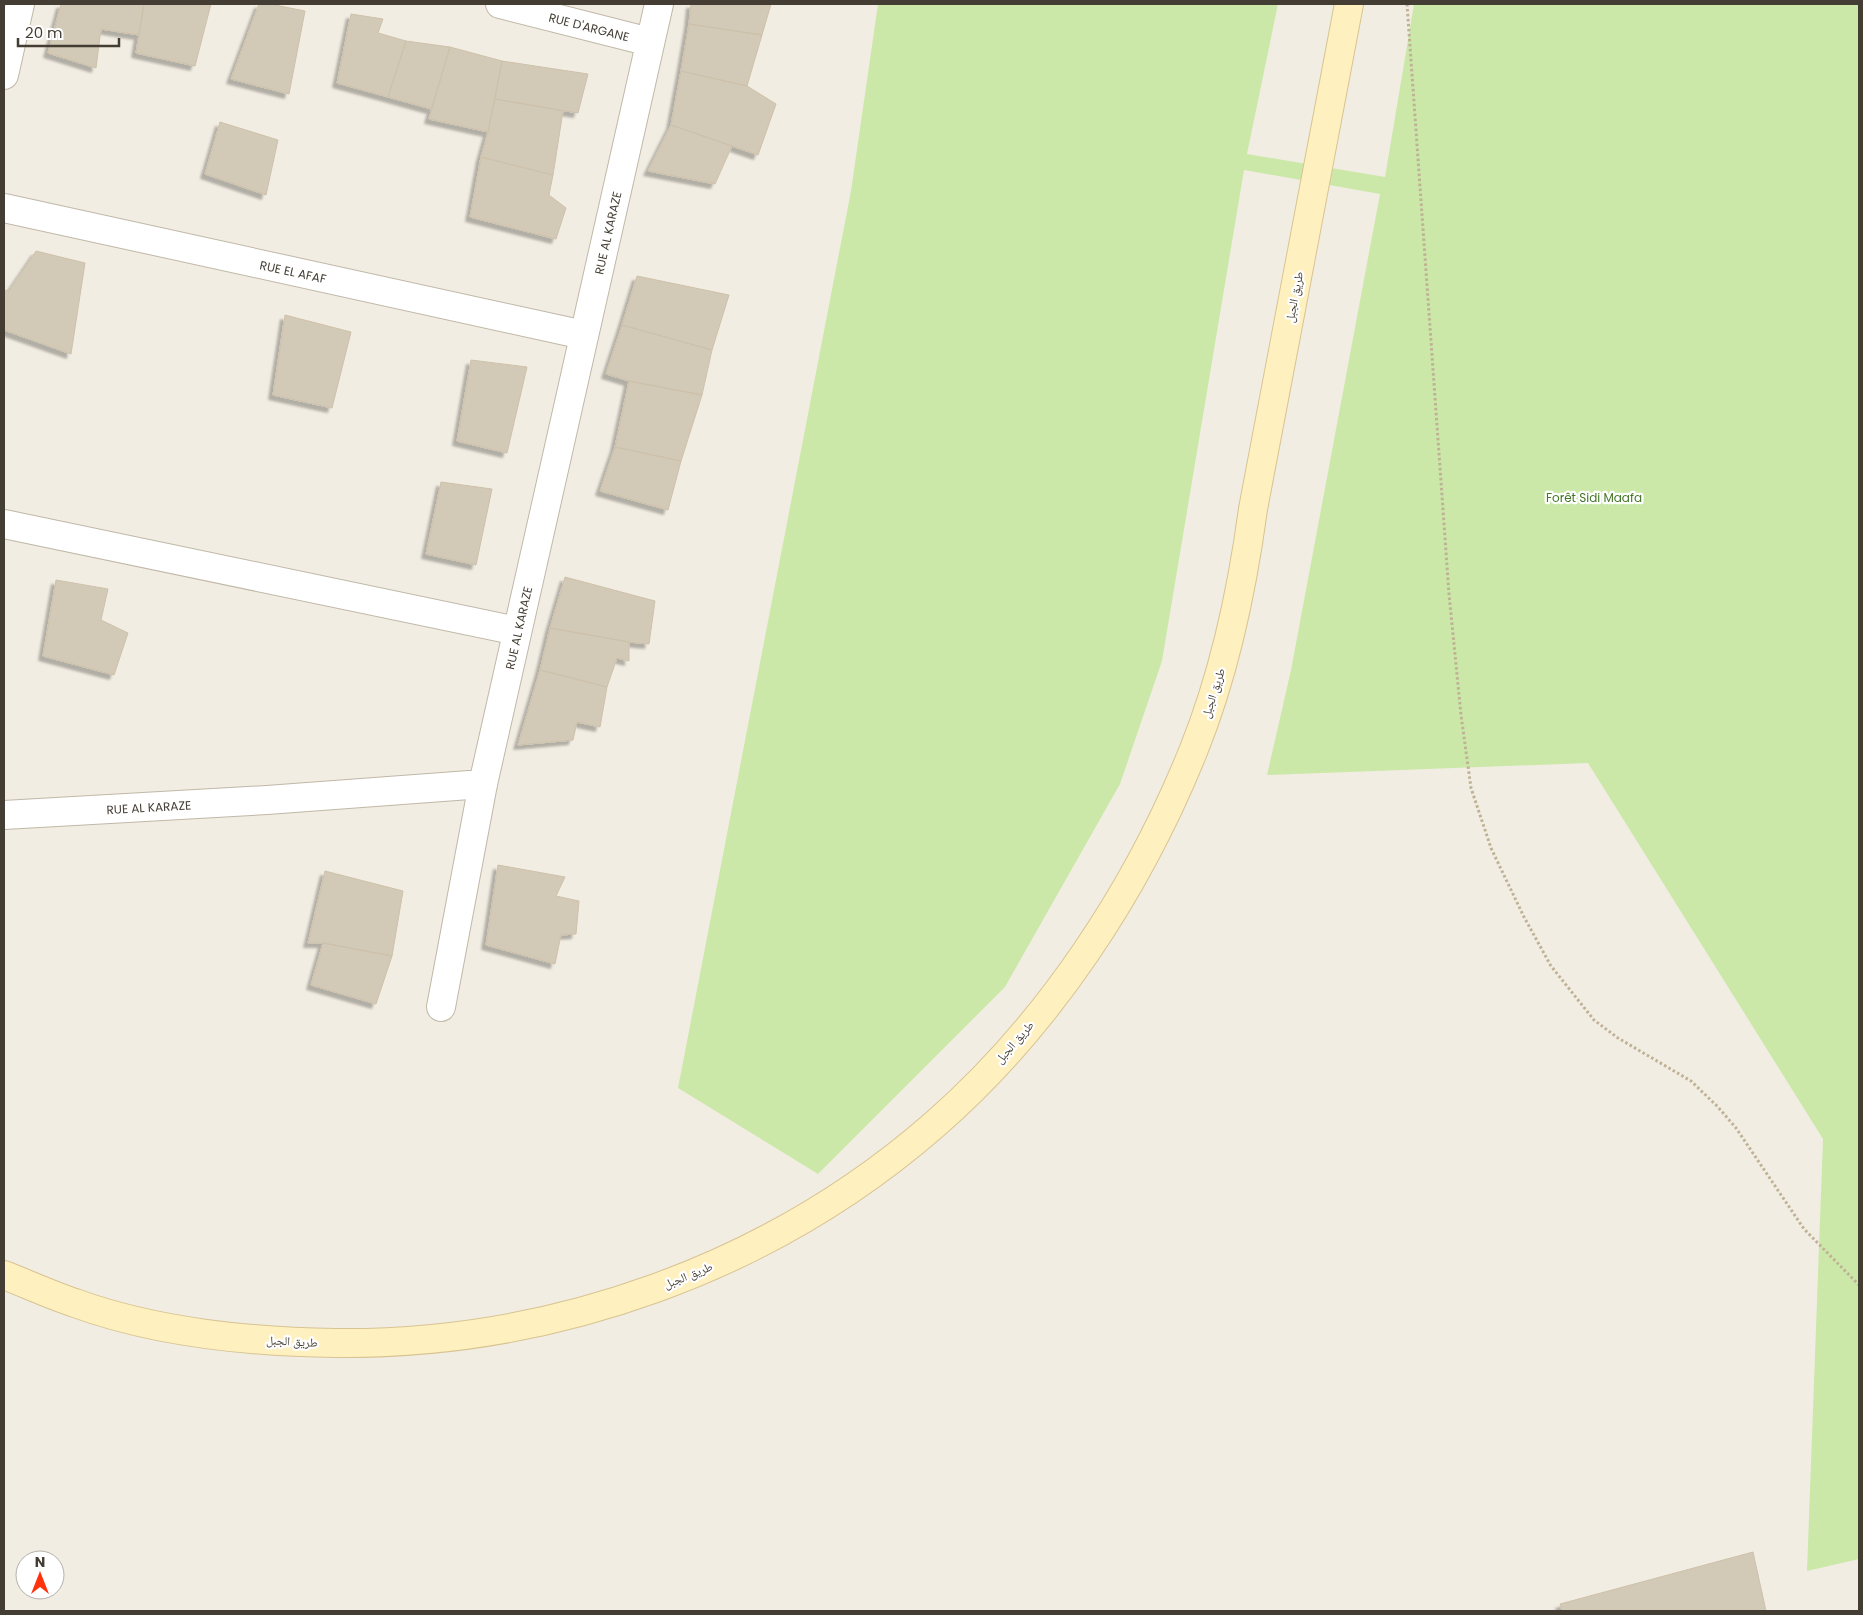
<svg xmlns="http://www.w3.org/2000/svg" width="1863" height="1615" font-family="Poppins,'Noto Naskh Arabic',sans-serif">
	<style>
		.green { fill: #cbe8a9 }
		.building { fill: #d3c9b7; stroke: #cec1aa; filter: url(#shadow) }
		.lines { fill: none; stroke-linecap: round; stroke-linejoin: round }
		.street-casing { stroke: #c0b8a8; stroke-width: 30 }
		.secondary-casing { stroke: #d7c492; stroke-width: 30 }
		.path { stroke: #bfb195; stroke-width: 3; stroke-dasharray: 2.5 2.5; stroke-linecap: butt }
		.street { stroke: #fff; stroke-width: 28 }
		.secondary { stroke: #fff0bf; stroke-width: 28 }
		.labels { text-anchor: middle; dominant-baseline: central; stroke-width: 4.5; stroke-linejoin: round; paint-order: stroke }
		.street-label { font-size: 12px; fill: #433d33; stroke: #fff }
		.park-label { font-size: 12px; fill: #437625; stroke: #fff }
	</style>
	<defs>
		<filter id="shadow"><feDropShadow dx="-4.5" dy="4.5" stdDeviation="1" flood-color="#0004"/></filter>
	</defs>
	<rect width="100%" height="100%" fill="#f2ede2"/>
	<!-- green -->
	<path class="green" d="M878,4H1278L1247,154L1385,177L1414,4H1859V1559L1807,1571L1823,1139L1588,763L1267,775L1291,670L1380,194L1244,170L1162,661L1120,784L1005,987L818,1174L678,1088L851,191Z"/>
	<!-- building -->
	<path class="building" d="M61,4H144L139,35L101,29L96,68L48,53Z
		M144,4H211L195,66L136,53Z
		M259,4H270L305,11L289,94L231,79Z
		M691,4H771L762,35L689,24Z
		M351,14L383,19L378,33L406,41L388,97L337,83Z
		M689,24L762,35L747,86L681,71Z
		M406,41L450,47L431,109L388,97Z
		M450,47L502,61L488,132L429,119Z
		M502,61L588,74L578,113L495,99Z
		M681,71L747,86L776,104L758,155L671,125Z
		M495,99L563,111L553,175L481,157L488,132Z
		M220,122L278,140L266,195L205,174Z
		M671,125L732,146L715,184L648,171Z
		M481,157L553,175L549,195L566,208L556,239L470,217Z
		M36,251L85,263L71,354L4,330V290L9,291Z
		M637,276L729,295L712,350L622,325Z
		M285,315L351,332L332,408L273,395Z
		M622,325L712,350L702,395L629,381L606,374Z
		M471,360L527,367L507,453L457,441Z
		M629,381L702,395L681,461L615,447Z
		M615,447L681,461L668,510L600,491Z
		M441,482L492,489L476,565L426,554Z
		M565,577L655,601L649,644L629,642L550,628Z
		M56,580L108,589L101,620L128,633L114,675L43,656Z
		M550,628L629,642V661L617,658L607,687L540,670Z
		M540,670L607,687L600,727L577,722L573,740L518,745Z
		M498,865L565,877L556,896L579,901L576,934L561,935L555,964L486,945Z
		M325,871L403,891L392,956L323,943H308Z
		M323,943L392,956L376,1004L311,985Z
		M1753,1552L1766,1611H1562L1560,1604Z"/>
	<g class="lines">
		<defs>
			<g id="street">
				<path id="s1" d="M500,4L650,42"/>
				<path d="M4,75L20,4"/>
				<path id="s2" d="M4,208L584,335"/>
				<path d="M4,524L517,631"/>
				<path id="s3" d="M4,815L267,800L483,784L659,4"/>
				<path d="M441,1007L483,784"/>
			</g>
			<path id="secondary" d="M4,1275C27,1284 51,1295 75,1303C154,1332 252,1342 336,1343C553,1345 770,1268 934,1125C1048,1026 1138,889 1194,749C1225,672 1242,591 1253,509L1349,4"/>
		</defs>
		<!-- street casing -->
		<use href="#street" class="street-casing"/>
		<!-- secondary casing -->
		<use href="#secondary" class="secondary-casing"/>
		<!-- path -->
		<path class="path" d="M1407,4L1449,594L1461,715L1471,788L1491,848L1524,917L1551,966L1594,1020L1618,1038L1691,1081L1718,1107L1736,1128L1804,1229L1859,1285"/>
		<!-- street -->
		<use href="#street" class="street"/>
		<!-- secondary -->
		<use href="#secondary" class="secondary"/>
	</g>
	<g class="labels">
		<!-- street labels -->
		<g class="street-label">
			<text stroke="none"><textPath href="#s1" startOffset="92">RUE D'ARGANE</textPath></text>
			<text stroke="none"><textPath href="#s3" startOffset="1045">RUE AL KARAZE</textPath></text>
			<text stroke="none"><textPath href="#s2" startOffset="296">RUE EL AFAF</textPath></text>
			<text transform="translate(1294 297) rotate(-79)">طريق الجبل</text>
			<text stroke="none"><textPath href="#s3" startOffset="640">RUE AL KARAZE</textPath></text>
			<text transform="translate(1213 693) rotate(-72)">طريق الجبل</text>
			<text stroke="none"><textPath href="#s3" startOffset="145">RUE AL KARAZE</textPath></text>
			<text transform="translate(1014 1042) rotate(-49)">طريق الجبل</text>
			<text transform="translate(688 1275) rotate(-22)">طريق الجبل</text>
			<text transform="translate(292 1341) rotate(3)">طريق الجبل</text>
		</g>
		<!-- park labels -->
		<g class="park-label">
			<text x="1594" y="497">Forêt Sidi Maafa</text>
		</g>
	</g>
	<!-- border -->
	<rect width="1863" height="1615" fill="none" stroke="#433d33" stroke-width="10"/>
	<!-- north arrow -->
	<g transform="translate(40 1575)"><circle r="24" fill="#ffffff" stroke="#b4b1ad"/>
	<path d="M0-4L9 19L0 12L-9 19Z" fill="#ff320c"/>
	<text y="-8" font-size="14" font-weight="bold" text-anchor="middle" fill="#433d33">N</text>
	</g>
	<!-- scale -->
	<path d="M18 38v8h101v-8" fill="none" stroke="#433d33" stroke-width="2.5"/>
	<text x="25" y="38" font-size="15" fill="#433d33" stroke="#ffffff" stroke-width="4" paint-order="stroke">20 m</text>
</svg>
